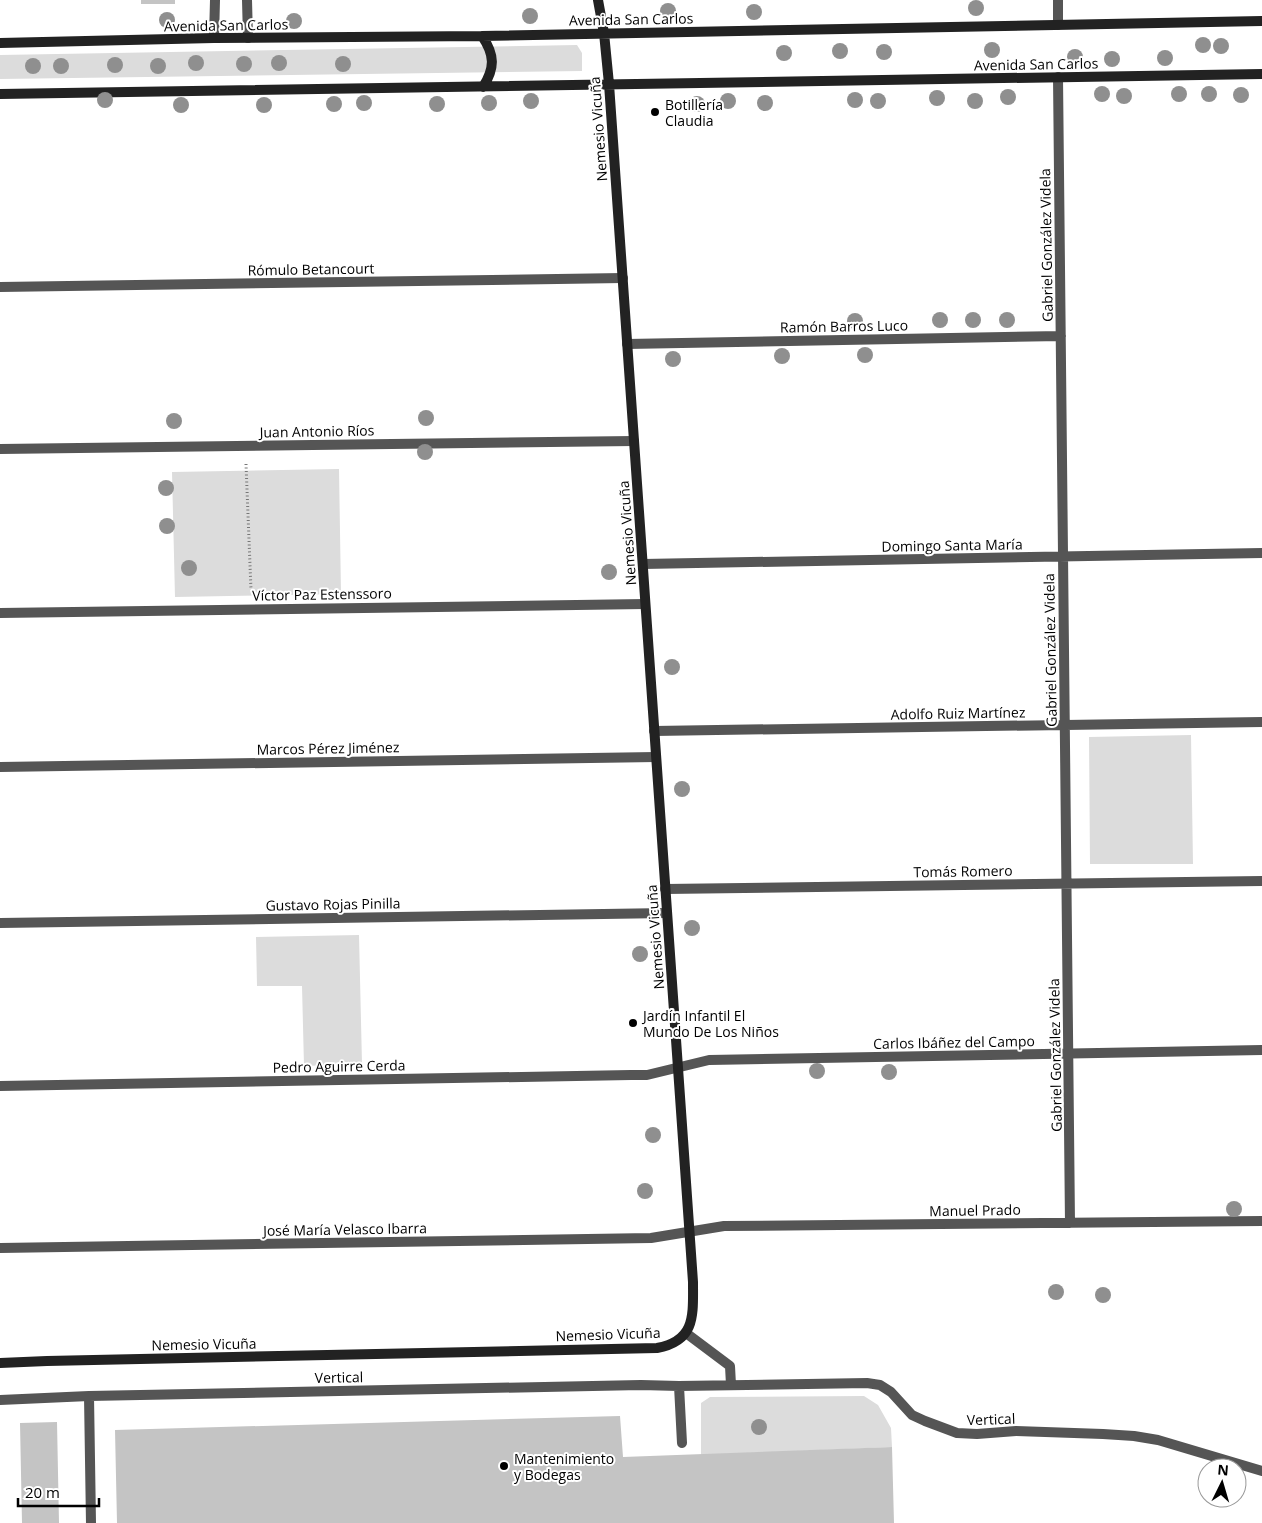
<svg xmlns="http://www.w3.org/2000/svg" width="1262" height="1523" font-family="'Open Sans',sans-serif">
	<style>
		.green { fill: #dcdcdc }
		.building { fill: #c4c4c4 }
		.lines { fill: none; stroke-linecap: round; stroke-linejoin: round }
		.path { stroke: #777; stroke-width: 3; stroke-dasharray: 1 2.5; stroke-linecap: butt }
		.lane { stroke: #555; stroke-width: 10 }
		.street { stroke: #555; stroke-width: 10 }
		.secondary { stroke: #222; stroke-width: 10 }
		.tree { fill: #8f8f8f }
		.poi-dot { fill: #000; stroke: #fff; stroke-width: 2 }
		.labels { text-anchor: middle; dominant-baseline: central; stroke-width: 4; stroke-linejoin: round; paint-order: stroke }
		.street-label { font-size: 14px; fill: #000; stroke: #fff }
		.poi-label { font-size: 14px; fill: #000; stroke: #fff; text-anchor: start }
	</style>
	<rect width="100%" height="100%" fill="#fff"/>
	<!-- green -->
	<path class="green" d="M577,45L582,53V71L0,79V55Z
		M339,469L341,594L175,597L172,472Z
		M1191,735L1193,864H1090L1089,737Z
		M359,935L362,1064L304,1066L302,986H257L256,937Z
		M864,1396L878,1405L891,1428L892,1447L701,1455V1403L710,1397Z"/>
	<!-- building -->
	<path class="building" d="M141,0H175V4H141Z
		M620,1416L623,1457L892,1447L894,1523H117L115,1430Z
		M57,1422L59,1523H22L20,1423Z"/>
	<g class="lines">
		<!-- path -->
		<path class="path" d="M246,464L251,590"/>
		<!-- lane -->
		<path class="lane" d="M686,1333L730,1366L731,1385
			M679,1386L682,1443
			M89,1396L91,1523
			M0,1400L89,1396L641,1385L679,1386L867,1383L880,1385L891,1392L912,1415L925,1421L957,1433L977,1434L1016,1431L1103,1434L1134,1436L1158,1440L1262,1471"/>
		<!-- street -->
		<path class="street" d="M247,0L248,38
			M1058,0V25
			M214,38L215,0
			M1058,77L1070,1223
			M0,287L623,278
			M627,344L1061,336
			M0,449L634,441
			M643,564L1262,553
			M0,613L645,604
			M654,731L1262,722
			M0,767L656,757
			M665,889L1262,881
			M0,923L667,913
			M0,1086L631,1075H647L709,1060L1262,1050
			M0,1248L651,1238L724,1226L1262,1221"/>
		<!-- secondary -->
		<path class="secondary" d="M482,36C495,55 495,68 483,87
			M0,43L214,38L482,36L1262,21
			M0,94L1262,74
			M0,1363L47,1361L657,1348C696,1341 693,1315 693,1282L609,84L604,33L598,0"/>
	</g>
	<!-- trees -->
	<g class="tree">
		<circle cx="976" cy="8" r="8"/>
		<circle cx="668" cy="11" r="8"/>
		<circle cx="754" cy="12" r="8"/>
		<circle cx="530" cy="16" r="8"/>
		<circle cx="167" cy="20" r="8"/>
		<circle cx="294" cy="21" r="8"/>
		<circle cx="1203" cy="45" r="8"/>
		<circle cx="1221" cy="46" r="8"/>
		<circle cx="992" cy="50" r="8"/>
		<circle cx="840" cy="51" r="8"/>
		<circle cx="884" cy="52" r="8"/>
		<circle cx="784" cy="53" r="8"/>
		<circle cx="1075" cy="57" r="8"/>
		<circle cx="1165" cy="58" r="8"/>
		<circle cx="1112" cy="59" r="8"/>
		<circle cx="196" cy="63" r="8"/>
		<circle cx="279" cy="63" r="8"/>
		<circle cx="244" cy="64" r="8"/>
		<circle cx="343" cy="64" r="8"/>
		<circle cx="115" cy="65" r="8"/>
		<circle cx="33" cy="66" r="8"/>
		<circle cx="61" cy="66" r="8"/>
		<circle cx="158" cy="66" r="8"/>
		<circle cx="1102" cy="94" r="8"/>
		<circle cx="1179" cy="94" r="8"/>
		<circle cx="1209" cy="94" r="8"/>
		<circle cx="1241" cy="95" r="8"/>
		<circle cx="1124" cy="96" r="8"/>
		<circle cx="1008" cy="97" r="8"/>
		<circle cx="937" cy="98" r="8"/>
		<circle cx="105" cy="100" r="8"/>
		<circle cx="855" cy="100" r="8"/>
		<circle cx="531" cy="101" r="8"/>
		<circle cx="728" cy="101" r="8"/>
		<circle cx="878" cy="101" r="8"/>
		<circle cx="975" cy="101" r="8"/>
		<circle cx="364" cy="103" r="8"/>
		<circle cx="489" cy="103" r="8"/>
		<circle cx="765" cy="103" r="8"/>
		<circle cx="334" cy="104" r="8"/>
		<circle cx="437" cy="104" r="8"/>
		<circle cx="697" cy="104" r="8"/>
		<circle cx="181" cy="105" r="8"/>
		<circle cx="264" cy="105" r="8"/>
		<circle cx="940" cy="320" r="8"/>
		<circle cx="973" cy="320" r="8"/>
		<circle cx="1007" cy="320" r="8"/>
		<circle cx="855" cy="321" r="8"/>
		<circle cx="865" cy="355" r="8"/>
		<circle cx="782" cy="356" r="8"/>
		<circle cx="673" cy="359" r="8"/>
		<circle cx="426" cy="418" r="8"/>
		<circle cx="174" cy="421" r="8"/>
		<circle cx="425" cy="452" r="8"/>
		<circle cx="166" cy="488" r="8"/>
		<circle cx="167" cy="526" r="8"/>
		<circle cx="189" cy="568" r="8"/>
		<circle cx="609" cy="572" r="8"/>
		<circle cx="672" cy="667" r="8"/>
		<circle cx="682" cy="789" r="8"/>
		<circle cx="692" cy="928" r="8"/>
		<circle cx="640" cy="954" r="8"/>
		<circle cx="817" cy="1071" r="8"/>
		<circle cx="889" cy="1072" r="8"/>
		<circle cx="653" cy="1135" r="8"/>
		<circle cx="645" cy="1191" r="8"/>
		<circle cx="1234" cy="1209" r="8"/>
		<circle cx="1056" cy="1292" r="8"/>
		<circle cx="1103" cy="1295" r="8"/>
		<circle cx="759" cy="1427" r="8"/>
	</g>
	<!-- markers -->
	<g class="poi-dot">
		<circle cx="655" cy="112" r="5"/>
		<circle cx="633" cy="1023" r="5"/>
		<circle cx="504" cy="1466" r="5"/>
	</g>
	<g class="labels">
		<!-- street labels -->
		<g class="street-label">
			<text transform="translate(631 19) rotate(-1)">Avenida San Carlos</text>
			<text transform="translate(226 25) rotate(-1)">Avenida San Carlos</text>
			<text transform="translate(1036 64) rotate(-1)">Avenida San Carlos</text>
			<text transform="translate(598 129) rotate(-94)">Nemesio Vicuña</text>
			<text transform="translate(1046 245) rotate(-91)">Gabriel González Videla</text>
			<text transform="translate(311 269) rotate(-1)">Rómulo Betancourt</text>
			<text transform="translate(844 326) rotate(-1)">Ramón Barros Luco</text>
			<text transform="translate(317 431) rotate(-1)">Juan Antonio Ríos</text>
			<text transform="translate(627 533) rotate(-94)">Nemesio Vicuña</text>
			<text transform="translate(952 545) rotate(-1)">Domingo Santa María</text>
			<text transform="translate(322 594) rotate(-1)">Víctor Paz Estenssoro</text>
			<text transform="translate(1050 650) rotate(-91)">Gabriel González Videla</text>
			<text transform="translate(958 713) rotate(-1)">Adolfo Ruiz Martínez</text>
			<text transform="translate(328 748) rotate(-1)">Marcos Pérez Jiménez</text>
			<text transform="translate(963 871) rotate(-1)">Tomás Romero</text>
			<text transform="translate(333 904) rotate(-1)">Gustavo Rojas Pinilla</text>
			<text transform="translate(655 937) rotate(-94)">Nemesio Vicuña</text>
			<text transform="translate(954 1042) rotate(-1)">Carlos Ibáñez del Campo</text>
			<text transform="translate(1055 1055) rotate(-91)">Gabriel González Videla</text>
			<text transform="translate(339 1066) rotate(-1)">Pedro Aguirre Cerda</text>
			<text transform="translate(975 1210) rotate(-1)">Manuel Prado</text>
			<text transform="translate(345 1229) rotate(-1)">José María Velasco Ibarra</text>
			<text transform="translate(608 1334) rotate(-2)">Nemesio Vicuña</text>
			<text transform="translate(204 1344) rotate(-1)">Nemesio Vicuña</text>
			<text transform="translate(339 1377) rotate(-1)">Vertical</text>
			<text transform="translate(991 1419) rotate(-2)">Vertical</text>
		</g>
		<!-- poi labels -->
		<g class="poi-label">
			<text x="665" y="104">Botillería<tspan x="665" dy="16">Claudia</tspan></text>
			<text x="643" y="1015">Jardín Infantil El<tspan x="643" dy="16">Mundo De Los Niños</tspan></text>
			<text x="514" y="1458">Mantenimiento<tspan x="514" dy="16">y Bodegas</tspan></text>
		</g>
	</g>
	<!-- north arrow -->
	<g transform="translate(1222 1483) rotate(5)"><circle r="24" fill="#ffffff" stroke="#999999"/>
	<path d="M0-4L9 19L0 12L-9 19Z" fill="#000000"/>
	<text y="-8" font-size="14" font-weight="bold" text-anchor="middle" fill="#000000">N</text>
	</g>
	<!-- scale -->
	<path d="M18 1498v8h81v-8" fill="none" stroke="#000000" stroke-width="2.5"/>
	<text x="25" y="1498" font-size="15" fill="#000000" stroke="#ffffff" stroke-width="4" paint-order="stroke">20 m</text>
</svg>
